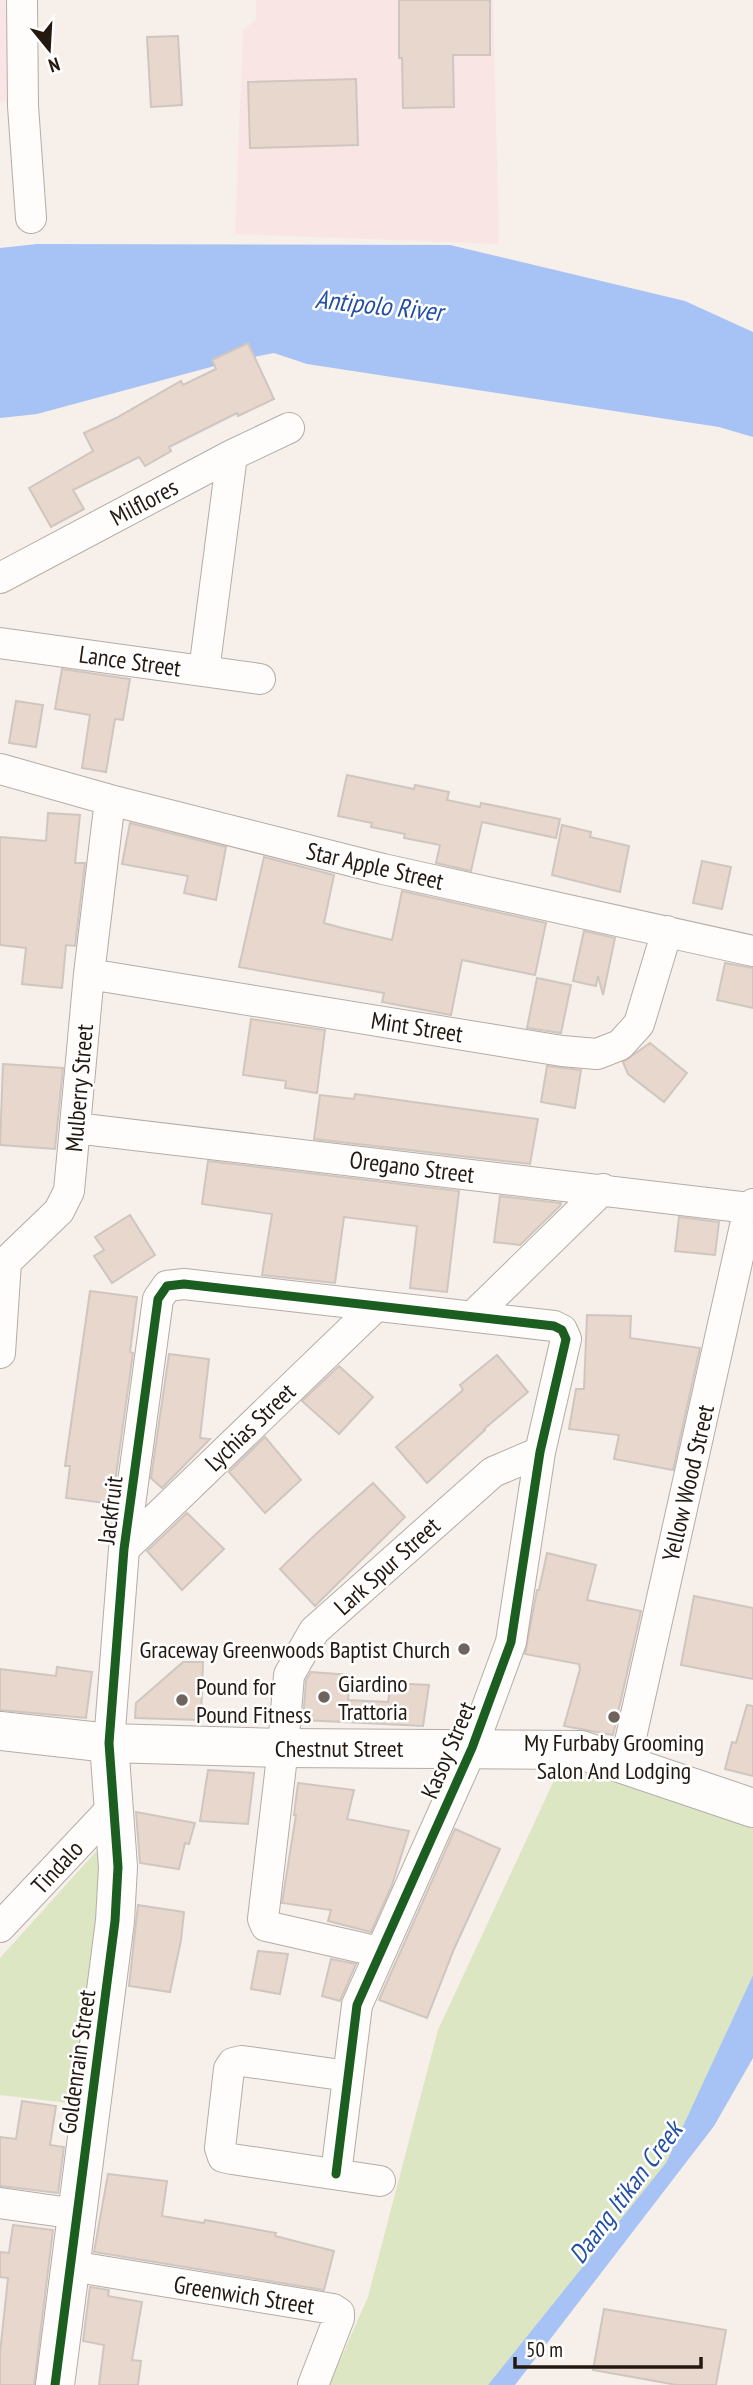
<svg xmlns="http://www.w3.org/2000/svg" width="753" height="2385" font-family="'PT Sans Narrow',sans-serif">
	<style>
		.industrial { fill: #f9e6e4 }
		.green { fill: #dce6c3 }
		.water { fill: #a7c2f4 }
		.building { fill: #e7d7cc; stroke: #d0c6c0; stroke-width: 2 }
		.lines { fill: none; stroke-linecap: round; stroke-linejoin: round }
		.street-casing { stroke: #b5aca6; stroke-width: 32 }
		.secondary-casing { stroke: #b5aca6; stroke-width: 40 }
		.street { stroke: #fefdfc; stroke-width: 30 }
		.secondary { stroke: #fefdfc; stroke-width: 38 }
		.cycleway-casing { stroke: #fff; stroke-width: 13 }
		.cycleway { stroke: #1b5e20; stroke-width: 9 }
		.poi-dot { fill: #6e645d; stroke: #fff; stroke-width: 2.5 }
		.labels { text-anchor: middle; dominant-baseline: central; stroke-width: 5; stroke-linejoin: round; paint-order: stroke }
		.street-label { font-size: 24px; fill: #241911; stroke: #fff }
		.poi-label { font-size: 24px; fill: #241911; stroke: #fff; text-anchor: start }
		.water-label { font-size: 26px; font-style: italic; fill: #224fa5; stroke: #fff }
	</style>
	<rect width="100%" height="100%" fill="#f6efea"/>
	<!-- industrial -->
	<path class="industrial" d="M0,0H5L10,101L0,102Z
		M256,0H493L499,244L235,234L243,30L256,20Z"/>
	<!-- green -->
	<path class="green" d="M589,1773L753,1825V1975L666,2164L488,2385H329L368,2297L438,2030L557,1774Z
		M101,1846L86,2105L0,2095V1958Z"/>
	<!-- water -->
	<path class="water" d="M37,244L450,245L685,301L753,332V437L719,427L307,364L274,353L233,361L37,414L0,418V248Z
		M753,1975V2058L714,2126L515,2385H488L666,2163Z"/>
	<!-- building -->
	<path class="building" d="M399,0H490V55H453L454,107L403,108L402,58H399Z
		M178,36L182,105L151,107L147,37Z
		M356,79L358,145L250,148L248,82Z
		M248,343L274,399L238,416L237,413L169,447L171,451L145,466L139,457L73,490L84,509L51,527L29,488L93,451L84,433L116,418L181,381L183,385L216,369L212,360Z
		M62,669L130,679L123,720L115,719L106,772L82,768L90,715L55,709Z
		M16,701L43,705L36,747L9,743Z
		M347,775L414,789L415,785L449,792L447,800L480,807L481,803L560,819L556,838L482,822L471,871L436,863L440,845L404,838L405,834L371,827L372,823L338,816Z
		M48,813L80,815L75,863H85L75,946L66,945L62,988L22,984L26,948L0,945V837L46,841Z
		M130,823L226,847L216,900L184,893L188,876L122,864Z
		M562,825L591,832L590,837L629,846L620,892L552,875Z
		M264,857L334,875L324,923L342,928L392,940L402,891L546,923L535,975L462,960L451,1015L382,1002L384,993L239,967Z
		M702,861L731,867L722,909L693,903Z
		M584,931L615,938L603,995L598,976L596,986L573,981Z
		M725,963L753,968V1008L717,1000Z
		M537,978L571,985L561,1033L527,1028Z
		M251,1019L325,1030L317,1093L285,1088L286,1081L243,1075Z
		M650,1043L687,1073L664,1102L628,1074L623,1062Z
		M3,1064L63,1068L55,1149L0,1145Z
		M547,1066L581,1070L575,1108L541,1102Z
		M355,1094L538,1119L530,1164L314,1139L320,1095L354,1099Z
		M208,1161L459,1191L447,1292L410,1288L417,1226L344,1217L335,1283L262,1275L272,1214L202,1204Z
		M500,1196L561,1203L560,1206L520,1245L494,1242Z
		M130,1215L155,1255L112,1283L94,1256L104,1250L95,1237Z
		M679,1217L719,1222L715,1255L675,1251Z
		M90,1291L137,1297L130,1352L133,1353L112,1504L66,1498L70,1466H65Z
		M587,1315L631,1316L630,1338L700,1348L673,1470L614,1459L619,1435L569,1429L576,1389H584Z
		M169,1354L209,1359L200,1438L210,1439L162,1488L151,1478Z
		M497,1355L528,1392L484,1429L485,1430L427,1483L396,1447L463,1390L460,1385Z
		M339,1366L373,1397L339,1434L302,1401Z
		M265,1437L301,1480L265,1513L229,1472Z
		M373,1483L405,1517L315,1606L280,1569L316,1534Z
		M187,1513L224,1549L182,1590L147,1551Z
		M547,1553L596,1565L587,1600L641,1611L613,1735L564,1726L580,1669L579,1664L525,1654L537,1590H539Z
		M694,1596L753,1608V1679L681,1665Z
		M183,1662H203L201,1720L135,1718L136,1703Z
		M57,1667L92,1672L86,1718L0,1710V1669L56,1676Z
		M311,1672L350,1675L348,1700L388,1702L391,1683L429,1685L423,1726L303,1720L306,1680Z
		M747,1705L753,1706V1776L725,1769L732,1742L736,1743Z
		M208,1770L254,1773L248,1824L200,1821Z
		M298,1783L354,1790L347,1819L409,1831L392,1885L371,1932L328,1921L331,1910L282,1903L296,1815H294Z
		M136,1812L195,1823L189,1844L185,1843L179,1869L140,1863Z
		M455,1829L500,1849L454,1949L427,2018L379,2000Z
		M138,1905L184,1912L181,1940L170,1992L129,1986Z
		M258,1951L288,1954L280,1994L251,1989Z
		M331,1959L356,1964L340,2001L322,1996Z
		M22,2101L56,2106L50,2145L64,2147L58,2193L0,2186V2137L16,2139Z
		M108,2174L167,2181L162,2216L204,2223L205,2220L276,2233L275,2236L334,2251L324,2290L94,2252Z
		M13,2225L53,2230L34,2385H0V2353L8,2278L0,2277V2252L9,2253Z
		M90,2287L109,2290L108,2296L142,2302L132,2360L141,2361L138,2385H99L104,2345L83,2341Z
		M604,2309L726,2330L716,2385H677L593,2370Z"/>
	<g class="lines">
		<defs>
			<path id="street" d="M22,0L23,106L31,218
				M0,578L232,455L289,428
				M0,643L260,679
				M204,671L232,455
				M0,769L110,800L383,869L753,951
				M89,974L562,1051L597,1054L620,1045L639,1024L667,931
				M75,1128L749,1208
				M473,1316L603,1189
				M0,1353L6,1262L59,1211L69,1191L89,974L110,800
				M124,1549L376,1306
				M109,1743L124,1549L158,1299L167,1286L184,1284L554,1326L562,1330L566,1339L540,1452L511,1642L472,1748L357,2005L336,2174
				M625,1764L749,1208L753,1204
				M0,1927L114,1806
				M380,1952L266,1926L263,1919L283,1748L289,1675L314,1631L493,1472L540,1452
				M348,2076L242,2061L233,2063L229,2069L220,2148L223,2157L232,2159L380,2181
				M0,2203L77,2214
				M71,2266L333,2309L339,2313V2318L313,2385"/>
			<path id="secondary" d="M0,1731L109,1743L283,1748L581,1750L753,1808
				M55,2385L115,1921L118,1867L109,1743"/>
		</defs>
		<!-- street casing -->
		<use href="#street" class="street-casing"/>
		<!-- secondary casing -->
		<use href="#secondary" class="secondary-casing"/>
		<!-- street -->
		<use href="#street" class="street"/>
		<!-- secondary -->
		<use href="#secondary" class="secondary"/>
		<defs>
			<path id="cycleway" d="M55,2385L115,1921L118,1867L109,1743L124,1549L158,1299L167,1286L184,1284L554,1326L562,1330L566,1339L540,1452L511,1642L472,1748L357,2005L336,2174"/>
		</defs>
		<!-- cycleway casing -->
		<use href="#cycleway" class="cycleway-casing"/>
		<!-- cycleway -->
		<use href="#cycleway" class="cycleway"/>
	</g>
	<!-- markers -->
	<g class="poi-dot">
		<circle cx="464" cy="1649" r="7"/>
		<circle cx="324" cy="1697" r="7"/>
		<circle cx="182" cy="1700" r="7"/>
		<circle cx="614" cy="1717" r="7"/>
	</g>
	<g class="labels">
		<!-- street labels -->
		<g class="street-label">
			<text transform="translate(144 502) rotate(-28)">Milflores</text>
			<text transform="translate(130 661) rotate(8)">Lance Street</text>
			<text transform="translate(375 866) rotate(13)">Star Apple Street</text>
			<text transform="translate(417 1027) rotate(9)">Mint Street</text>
			<text transform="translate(79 1088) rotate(-85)">Mulberry Street</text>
			<text transform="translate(412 1167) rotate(7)">Oregano Street</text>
			<text transform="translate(250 1427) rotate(-44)">Lychias Street</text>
			<text transform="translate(688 1483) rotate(-77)">Yellow Wood Street</text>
			<text transform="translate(110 1510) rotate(-83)">Jackfruit</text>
			<text transform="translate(387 1566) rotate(-42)">Lark Spur Street</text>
			<text x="339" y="1748">Chestnut Street</text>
			<text transform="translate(448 1750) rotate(-67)">Kasoy Street</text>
			<text transform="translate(57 1867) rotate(-47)">Tindalo</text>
			<text transform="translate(77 2062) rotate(-82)">Goldenrain Street</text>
			<text transform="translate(244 2295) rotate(9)">Greenwich Street</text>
		</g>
		<!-- poi labels -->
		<g class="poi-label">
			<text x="450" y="1649" text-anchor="end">Graceway Greenwoods Baptist Church</text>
			<text x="338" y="1683">Giardino<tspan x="338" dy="28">Trattoria</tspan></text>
			<text x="196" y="1686">Pound for<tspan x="196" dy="28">Pound Fitness</tspan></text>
			<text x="614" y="1742" text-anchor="middle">My Furbaby Grooming<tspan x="614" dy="28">Salon And Lodging</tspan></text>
		</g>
		<!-- water labels -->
		<g class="water-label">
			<text transform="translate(379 305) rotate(6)">Antipolo River</text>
			<text transform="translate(625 2192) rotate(-53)">Daang Itikan Creek</text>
		</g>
	</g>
	<!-- north arrow -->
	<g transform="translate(49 49) rotate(162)" stroke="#ffffff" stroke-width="5" paint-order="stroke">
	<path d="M0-5L12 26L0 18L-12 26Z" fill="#241911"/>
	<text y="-10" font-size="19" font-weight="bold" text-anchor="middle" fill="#241911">N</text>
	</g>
	<!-- scale -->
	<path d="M515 2357v10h186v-10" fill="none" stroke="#241911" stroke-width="3.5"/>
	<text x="526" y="2357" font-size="21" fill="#241911" stroke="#ffffff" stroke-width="5" paint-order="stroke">50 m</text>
</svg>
